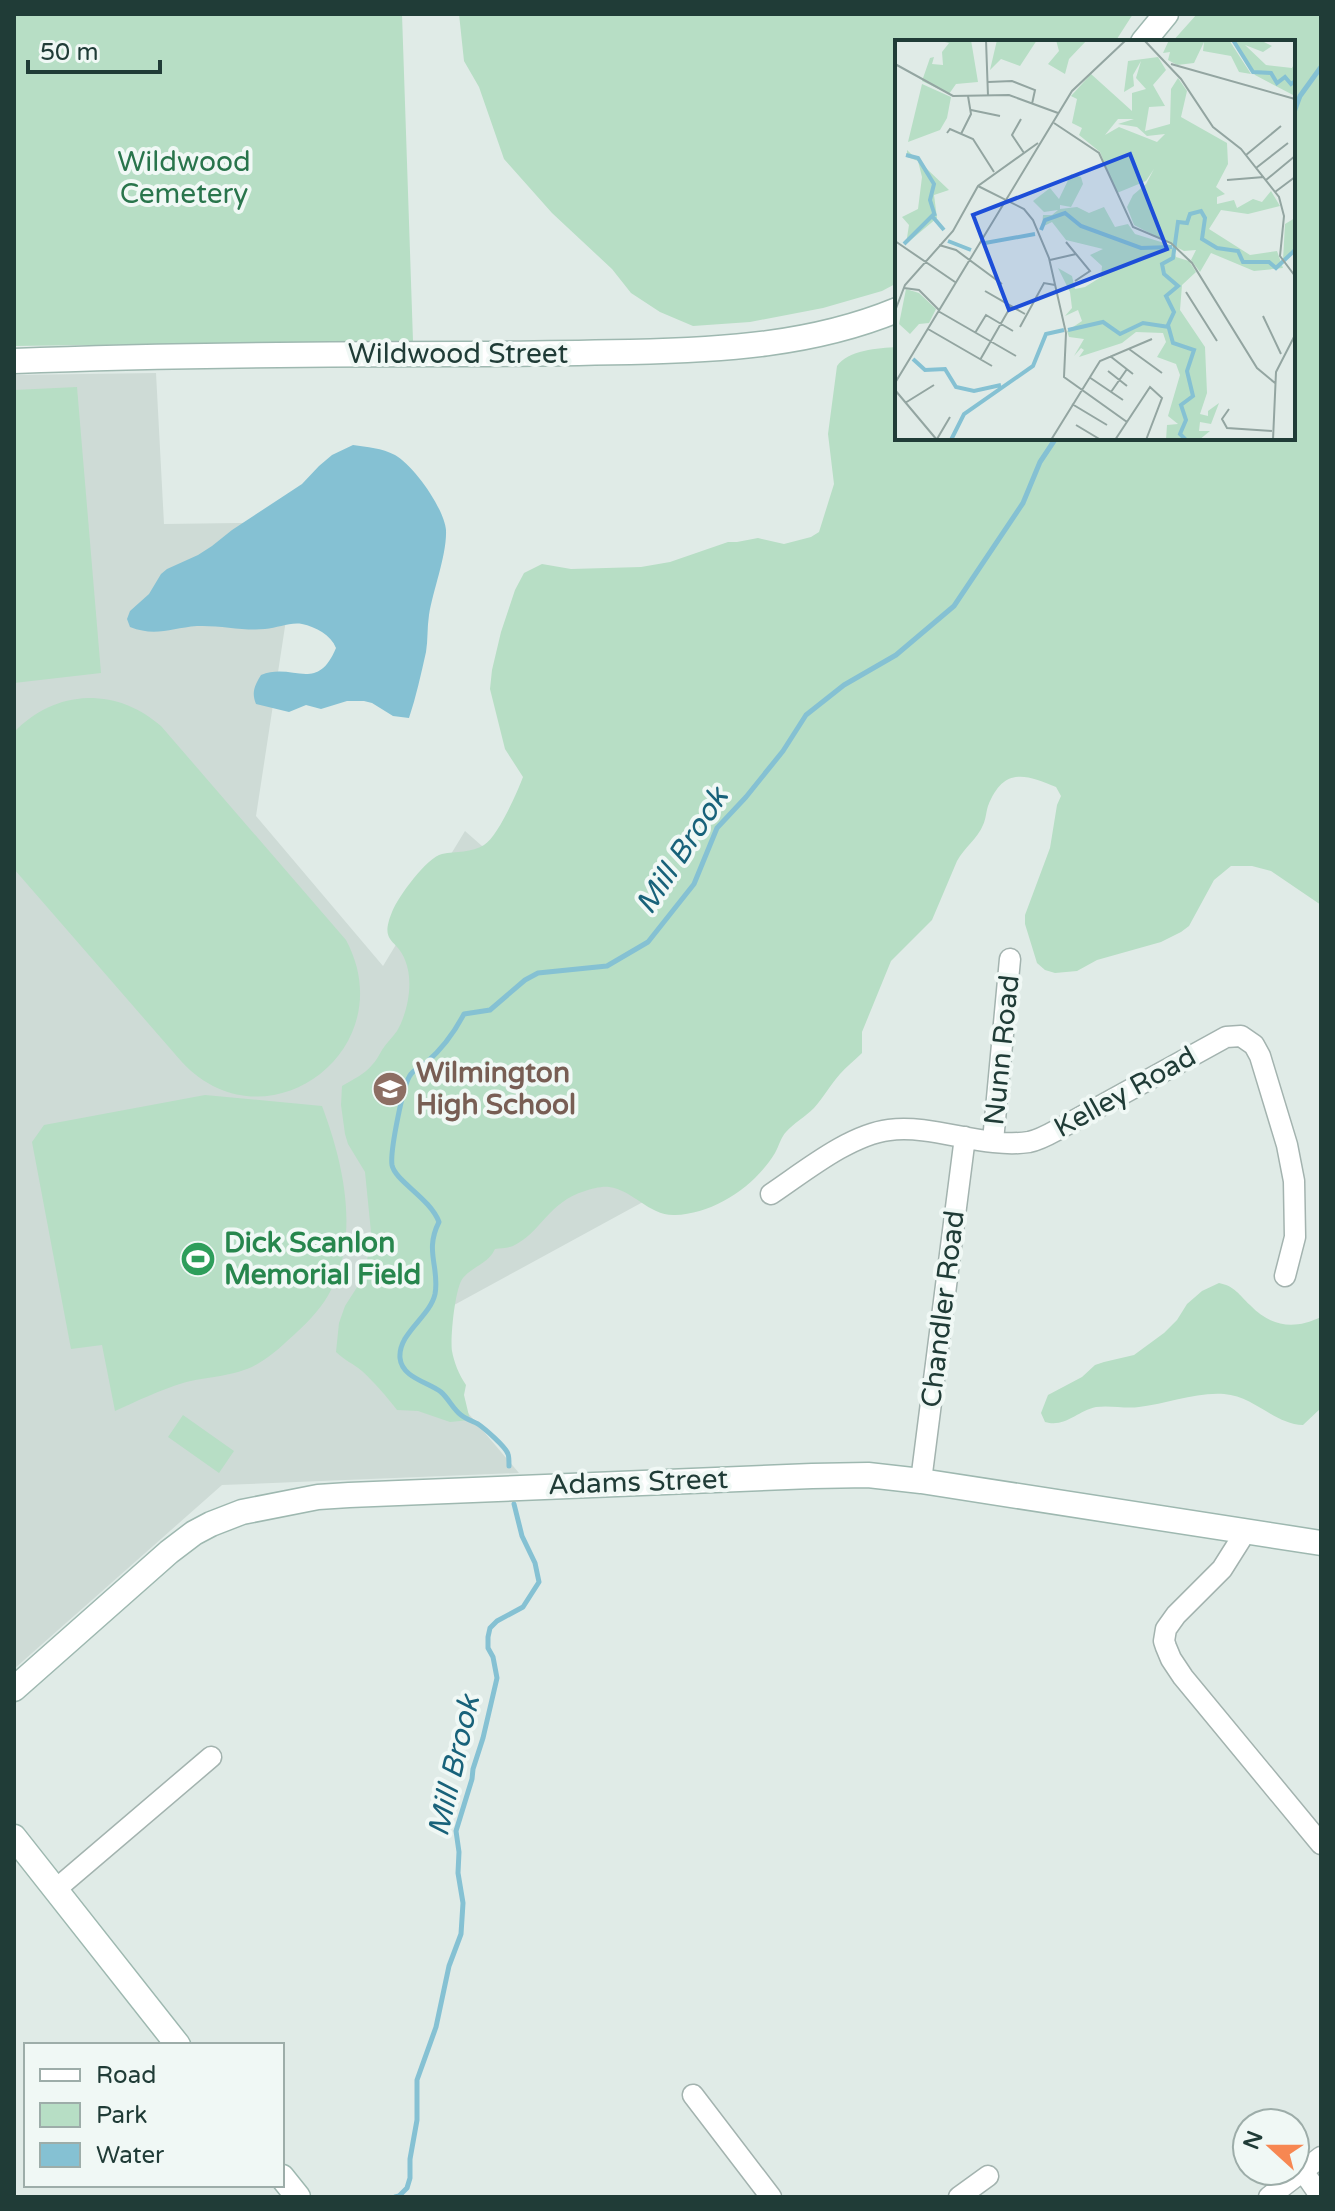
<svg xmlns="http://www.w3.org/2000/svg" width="1335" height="2211" font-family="'Varela Round',sans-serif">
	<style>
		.built { fill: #cedbd6 }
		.green { fill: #b7dec5 }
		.water { fill: #85c1d3 }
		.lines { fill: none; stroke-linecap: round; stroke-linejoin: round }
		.stream { stroke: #85c1d3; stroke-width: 5 }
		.street-casing { stroke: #a3b3af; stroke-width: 23 }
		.secondary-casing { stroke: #9eb8b0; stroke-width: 27 }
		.street { stroke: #fff; stroke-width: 20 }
		.secondary { stroke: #fff; stroke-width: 24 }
		.labels { text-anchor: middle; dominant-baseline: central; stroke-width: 8; stroke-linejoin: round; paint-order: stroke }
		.park-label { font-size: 28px; fill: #29754c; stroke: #f0f8f5 }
		.street-label { font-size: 28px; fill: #203c37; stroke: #f0f8f5 }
		.education-label { font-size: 28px; font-weight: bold; fill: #785e54; stroke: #f0f8f5; text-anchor: start }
		.leisure-label { font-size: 28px; font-weight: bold; fill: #27864d; stroke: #f0f8f5; text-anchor: start }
		.water-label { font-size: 30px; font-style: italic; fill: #18627a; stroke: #f0f8f5 }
		.inset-river { fill: none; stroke: #85c1d3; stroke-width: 4 }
		.inset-road { fill: none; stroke: #93a5a1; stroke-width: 2 }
		.view { fill: #1d4ed8; fill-opacity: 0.15; stroke: #1d4ed8; stroke-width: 4 }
		.inset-edge { fill: none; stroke: #203c37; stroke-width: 4 }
	</style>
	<rect width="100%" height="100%" fill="#e0ebe7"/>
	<!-- built -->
	<path class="built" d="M156,373L164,524L301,522L256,816L383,966L465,831L507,868L707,1167L401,1334L519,1473L222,1485L14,1669V375Z"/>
	<!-- green -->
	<path class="green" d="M14,14H402L413,341L14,346Z
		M459,14H1133L1115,42H897V283L882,291L823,308L750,322L693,326L660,312L631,293L612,269L552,213L504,159L479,87L464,61Z
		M1197,14H1321V905L1271,871L1252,866H1231L1214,880L1189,926L1181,932L1161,942L1097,960L1077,971L1055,973L1045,970L1037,963L1025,924V915L1050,848L1057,805L1061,796L1056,787C1024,773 1003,768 988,806C986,812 986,819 983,825C978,838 964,848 957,861L932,920L891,961L862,1032V1053C855,1060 846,1067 840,1074C830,1085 824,1097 814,1108C805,1117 794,1123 786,1132C781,1137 779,1146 775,1153C755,1186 714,1214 675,1215C649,1216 633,1190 609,1187C602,1186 591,1189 585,1191C548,1202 541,1233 513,1246C508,1248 501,1248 495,1249C488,1264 473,1266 463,1278C455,1287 450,1339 452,1351C454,1362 459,1375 466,1385L464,1395L470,1420L450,1422L418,1411L397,1410C387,1397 374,1382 362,1371C354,1364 344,1360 336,1352L339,1323L345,1306L361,1281L372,1242L365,1172L348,1144L345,1134L341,1105L342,1086C352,1080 365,1074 372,1065C376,1061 379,1055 382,1050C386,1043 393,1037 397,1031C408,1012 414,981 405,960C397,938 379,944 392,912C398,897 427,857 442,854C456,851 472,853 484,845C498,836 517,793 523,777L505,749L490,689L492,670L501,632L515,590L524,573L542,564L571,569L641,567L670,562L728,542H737L758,538L784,544L811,537L819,532L834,484L828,434L837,366C848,350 878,348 897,347V438H1293V42H1172Z
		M77,387L101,673L14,683V390Z
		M88,698C117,698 140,708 161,726L346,940C405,1050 265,1153 181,1061L14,869V732C35,711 59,699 88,698Z
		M205,1095L322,1106C343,1162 360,1234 331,1290C323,1306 310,1320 297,1332C285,1343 273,1355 259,1363C237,1377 208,1376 183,1383C160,1390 137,1401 115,1411L102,1345L71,1349L32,1142L44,1125Z
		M1219,1283C1235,1286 1239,1295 1250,1305C1271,1327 1294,1330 1321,1317V1408L1303,1425C1274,1424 1254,1396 1224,1394C1195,1392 1167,1404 1139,1407C1125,1409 1111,1405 1096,1407C1077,1411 1065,1428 1045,1422L1041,1413L1048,1395L1082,1377L1095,1365L1104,1362L1134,1355L1164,1333L1177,1320L1187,1304L1202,1291Z
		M183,1415L234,1451L219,1473L168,1437Z"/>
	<!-- water -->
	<path class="water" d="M353,445C367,447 382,448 395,455C414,466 444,508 446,530C447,555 433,590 429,615C427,628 428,640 426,652C421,674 416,697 409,718L393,716L372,703L364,701H347L321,709L306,705L289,712L256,704C251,692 255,685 261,675C293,662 317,694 336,648C331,635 316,627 302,624C290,622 278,628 265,629C242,631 220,625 197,626C172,628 155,637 130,627L127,619L130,611L149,594L161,574L167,569L198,555L212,546L232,530L302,484L319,466L332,455Z"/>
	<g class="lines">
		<!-- stream -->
		<path class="stream" d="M1293,115L1300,96L1321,67
			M509,1466C509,1463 509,1456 508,1454C506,1447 484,1428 478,1424C472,1421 466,1419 461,1415C453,1409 449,1399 441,1392C428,1382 402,1378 400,1358C398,1333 430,1317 435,1294C440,1268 424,1251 439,1222C430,1198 395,1181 392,1165C390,1152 403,1083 411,1074C415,1069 421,1066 426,1063C442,1049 454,1033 464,1014L490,1010L525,980L538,973L607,966L648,942L694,884L717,828L746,797L783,751L806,715L844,685L896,655L954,606L1023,503L1040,462L1056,438
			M395,2197L399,2196L407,2188L410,2178V2159L417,2120V2080L436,2027L449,1966L461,1934L463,1903L458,1873L459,1852L456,1831L472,1779L473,1769L483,1738L497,1678L493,1657L488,1648V1637L490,1628L497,1621L523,1607L539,1582L535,1563L522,1536L514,1504"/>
		<defs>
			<path id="street" d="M993,1141L1010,959
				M771,1194C804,1172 849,1135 889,1130C934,1124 984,1149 1029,1142C1039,1140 1048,1135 1057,1130L1226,1037L1241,1036L1254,1045L1260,1056L1287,1145L1294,1181L1295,1237L1285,1276
				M921,1481L965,1137
				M1246,1531L1222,1569L1176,1615L1166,1629L1164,1641L1166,1647L1171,1659L1183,1677L1321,1844
				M55,1890L211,1757
				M693,2095L771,2197
				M1303,2171L1321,2197
				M959,2197L988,2176
				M1269,2197L1321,2157"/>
			<path id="secondary" d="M1143,42L1166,14
				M14,361C165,355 316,354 467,354C522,354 576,353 630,352C722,350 812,345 897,310
				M14,1689L169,1552L194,1533L211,1524L242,1512L318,1497L349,1495L812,1476L868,1475L921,1481L1321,1543
				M14,1837L178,2045
				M282,2177L298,2197"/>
		</defs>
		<!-- street casing -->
		<use href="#street" class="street-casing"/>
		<!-- secondary casing -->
		<use href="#secondary" class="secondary-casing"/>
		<!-- street -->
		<use href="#street" class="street"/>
		<!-- secondary -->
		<use href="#secondary" class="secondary"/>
	</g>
	<!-- icons -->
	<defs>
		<symbol id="school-disc" viewBox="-11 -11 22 22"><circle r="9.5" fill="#8d6e63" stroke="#f0f8f5"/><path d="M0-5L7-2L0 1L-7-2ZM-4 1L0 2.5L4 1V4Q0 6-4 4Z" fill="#fff"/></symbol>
		<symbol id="stadium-disc" viewBox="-11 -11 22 22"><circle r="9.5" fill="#2e9e5b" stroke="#f0f8f5"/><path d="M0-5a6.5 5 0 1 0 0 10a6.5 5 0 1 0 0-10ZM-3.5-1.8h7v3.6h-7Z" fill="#fff"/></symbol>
	</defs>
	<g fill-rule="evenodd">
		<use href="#school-disc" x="370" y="1069" width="40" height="40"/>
		<use href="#stadium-disc" x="178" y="1239" width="40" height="40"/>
	</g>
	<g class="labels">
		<!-- park labels -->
		<g class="park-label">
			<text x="184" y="162">Wildwood<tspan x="184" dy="32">Cemetery</tspan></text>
		</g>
		<!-- street labels -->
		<g class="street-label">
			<text x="458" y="354">Wildwood Street</text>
			<text transform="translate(1002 1050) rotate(-84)">Nunn Road</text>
			<text transform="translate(1125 1092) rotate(-29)">Kelley Road</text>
			<text transform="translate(943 1309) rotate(-83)">Chandler Road</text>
			<text transform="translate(638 1482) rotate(-2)">Adams Street</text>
		</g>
		<!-- education labels -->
		<g class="education-label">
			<text x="416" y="1073">Wilmington<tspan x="416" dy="32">High School</tspan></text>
		</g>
		<!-- leisure labels -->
		<g class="leisure-label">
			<text x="224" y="1243">Dick Scanlon<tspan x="224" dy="32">Memorial Field</tspan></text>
		</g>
		<!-- water labels -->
		<g class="water-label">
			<text transform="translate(682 851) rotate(-57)">Mill Brook</text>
			<text transform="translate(454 1766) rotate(-77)">Mill Brook</text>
		</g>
	</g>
	<!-- overview -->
	<g transform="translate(895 40)">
		<rect width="400" height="400" fill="#e0ebe7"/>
		<path d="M42,0H76L83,42L61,44L54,54L27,41L35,18L39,17L37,24L48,25L47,12L54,3ZM102,0H142L125,26L106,19L95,30ZM161,0H192L174,19L170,34L153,24L164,11ZM274,0H334L356,34L344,32L336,16L308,11L309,2L299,23L282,25L273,20L275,12L268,13ZM338,0H365L377,6L368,12L350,5L371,25L397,28L400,22V56L360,35ZM263,17L271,30L258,45L270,66L254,67L250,91L275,84L276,49L283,38L292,51L286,77L332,103L333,124L321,147L330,154L322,157V164L339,160L342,168L358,159L367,162L376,151L385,166L353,174L326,170L314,189L355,215L382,211L388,228L359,231L316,213L305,232L296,220L301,210L289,211L239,185L232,167L238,155L251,144L259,129L251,141L222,153L205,112L184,95L187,88L177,83L182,59L176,56L196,34L237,71V53L251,49L241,38L246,21L238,35L239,46L229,52L233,21ZM223,79H239L223,84L242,87L252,96L270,94L262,102L224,87L210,95ZM27,44L56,57L52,78L45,90L13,102ZM12,110L54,150L39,155L42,178L11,204L14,185L7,177L23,169L27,137L23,121L12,117ZM176,134L186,137L188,144L176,167L165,165V169L182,167L194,173L209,167L220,187L233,184L240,194L276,205L281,217L294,221L301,232L287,245L285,270L310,307L312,353L305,374L313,376V371L324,363L316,384L305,382L304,391H315L304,400H271L272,385L283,384L273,376L285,335L281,324L262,317L271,302L268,293L241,292L227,303L184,317L189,310L186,308L179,316L189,299L174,297L172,291L187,281L183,270L170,276L177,268L175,252L163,228L177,236L180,249L190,247L206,237L207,226L195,215L208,209L171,200L157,182L147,187L148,175H157L163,170L149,172L138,161L155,148L164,159ZM400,178V210L388,220L390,184ZM11,249L24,253L41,269L34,283L24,284L15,294L4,284Z" fill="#b7dec5" fill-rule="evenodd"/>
		<path class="inset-river" d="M338,0L358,32L376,33L382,43L390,37L396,44L400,41M11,115L23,118L39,144L35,160L40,176M146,190L150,180L170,173L186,186L246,208L277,207M53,201L76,210M90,203L140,194M9,204L37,176L49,190M173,290L208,282L225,294L248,283L274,287M18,319L30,330L50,329L61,347L79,351L106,345M56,400L69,374L138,326L151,294L169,290M291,400L285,394L291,380L286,365L298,356L292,331L299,310L278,303L273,285L279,272L271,256L283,246L269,234L267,224L278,218L283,182L292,183L295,174L306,171L310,178L307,199L322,208L343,211L348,222H374L381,228L400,210"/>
		<path class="inset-road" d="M91,0L93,56M249,0L286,39L318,87L346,109L384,157L389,176L385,216L400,236M0,24L58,56L114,55L163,73M276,24L400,59M93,42L117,41L140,50L137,64M76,70L105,76M126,79L117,95L129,113M159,83L204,113L238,187L276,203L297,223L362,328L380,343M52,93L55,89L78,99L99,132M66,94L76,74L73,56M351,115L386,86M361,128L393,103M332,140L369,137M371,140L400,116M83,146L129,169L138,180L154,218L171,293L169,337L232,382M380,152L400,137M0,201L60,242M171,202L195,231L180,241M44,205L61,210L107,244M155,220L181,214M9,248L24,250L44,270M90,251L130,274M291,252L322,301M0,271L10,245L58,191L83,146L143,103M43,271L121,316M368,276L386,314M125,287L149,243L160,245M33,289L97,326M80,293L91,275L118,291M234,309L267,333M215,316L238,334M85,320L116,266M213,331L232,346M194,337L228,360M0,343L177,51L231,0M0,350L42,400M216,352L232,329M10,363L39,345M177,364L212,385M334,369L327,379L332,388L377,391M181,385L206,400M42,399L55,377M156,400L205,321L257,299M220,400L255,347L267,358L251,400M378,400L381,332L400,295"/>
		<path class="view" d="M235,114L272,209L114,270L78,175Z"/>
		<rect width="400" height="400" class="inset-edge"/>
	</g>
	<!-- border -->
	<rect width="1335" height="2211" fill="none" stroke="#203c37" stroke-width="32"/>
	<!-- legend -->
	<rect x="24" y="2043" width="260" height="144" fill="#f0f8f5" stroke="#9dada9" stroke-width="2"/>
	<rect x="40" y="2069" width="40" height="12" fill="#ffffff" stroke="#9dada9" stroke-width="2"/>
	<text x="96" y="2083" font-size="24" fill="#203c37">Road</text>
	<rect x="40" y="2103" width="40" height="24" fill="#b7dec5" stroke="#9dada9" stroke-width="2"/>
	<text x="96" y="2123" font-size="24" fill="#203c37">Park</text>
	<rect x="40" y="2143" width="40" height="24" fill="#85c1d3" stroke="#9dada9" stroke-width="2"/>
	<text x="96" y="2163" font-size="24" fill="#203c37">Water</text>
	<!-- north arrow -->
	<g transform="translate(1271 2147) rotate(291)"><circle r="38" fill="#f0f8f5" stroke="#9dada9" stroke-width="2"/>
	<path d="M0-6L14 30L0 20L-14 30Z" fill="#f78752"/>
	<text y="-12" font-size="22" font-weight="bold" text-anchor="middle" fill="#203c37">N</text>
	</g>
	<!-- scale -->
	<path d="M28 60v12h132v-12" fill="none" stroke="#203c37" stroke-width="4"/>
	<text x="40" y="60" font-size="24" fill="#203c37" stroke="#f0f8f5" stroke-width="6" paint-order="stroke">50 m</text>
</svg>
